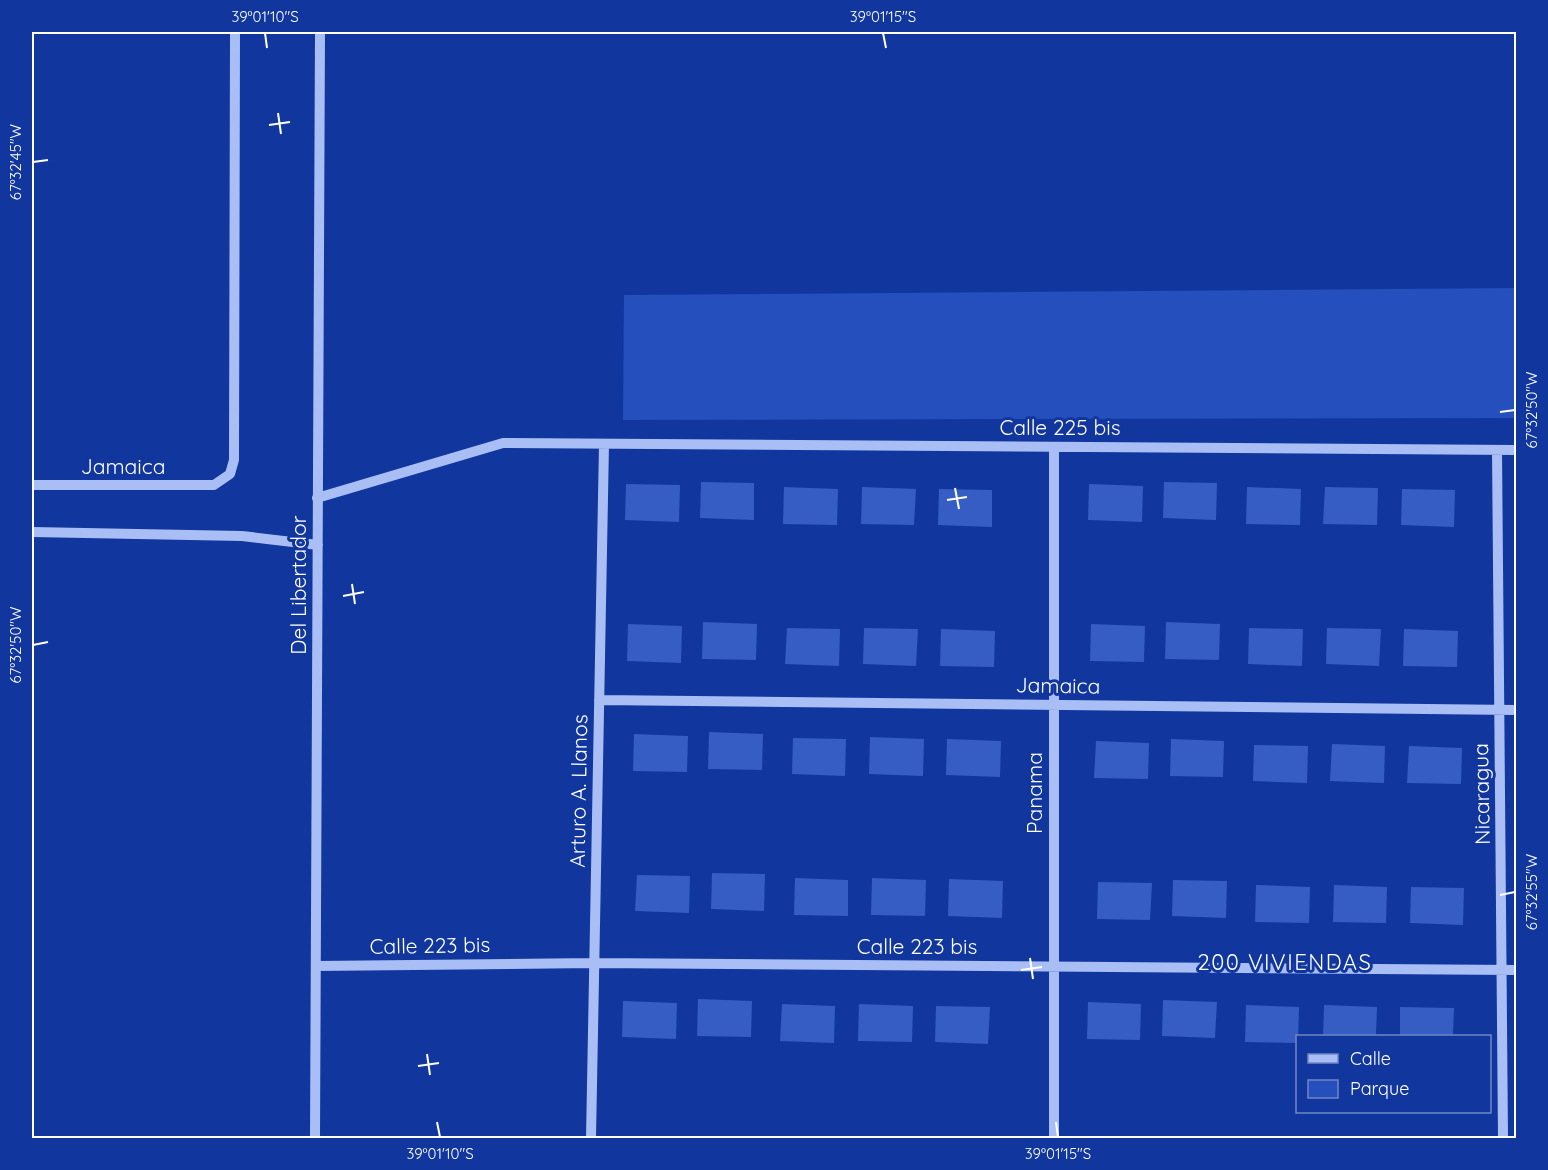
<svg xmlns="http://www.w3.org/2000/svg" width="1548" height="1170" font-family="Quicksand,sans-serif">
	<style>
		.green { fill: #244fbc }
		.building { fill: #355dc4 }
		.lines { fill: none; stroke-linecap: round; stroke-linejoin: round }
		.minor { stroke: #a8bef5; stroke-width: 10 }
		.ticks { fill: none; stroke: #fff; stroke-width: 2 }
		.labels { text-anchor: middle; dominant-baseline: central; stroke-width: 6; stroke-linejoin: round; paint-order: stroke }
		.street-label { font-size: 21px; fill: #fff; stroke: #11379e }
		.neighbourhood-label { font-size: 22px; letter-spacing: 1.5px; fill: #fff; stroke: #11379e }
		.neatline { fill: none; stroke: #fff; stroke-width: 2 }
		.ticks-label { font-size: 15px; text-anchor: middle; fill: #fff }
	</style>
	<rect width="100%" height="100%" fill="#11379e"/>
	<!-- green -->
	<path class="green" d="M1516,288V418L623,420L624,295Z"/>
	<!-- building -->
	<path class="building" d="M701,482L754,483V520L700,518Z
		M1164,482L1217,483L1216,520L1163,518Z
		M626,484L680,485L679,522L625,520Z
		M1089,484L1143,486L1142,522L1088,520Z
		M784,487L838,489L837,525L783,524Z
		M862,487L916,489L914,525L861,524Z
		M1247,487L1301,489L1300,525L1246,524Z
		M1325,487L1378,488L1377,525L1323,524Z
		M939,489L992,490V527L938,525Z
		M1402,489L1455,490L1454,527L1401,525Z
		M703,622L757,624L756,660L702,659Z
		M1166,622L1220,624L1219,660L1165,659Z
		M628,624L682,626L681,663L627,661Z
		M1091,624L1145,626L1144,662L1090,661Z
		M787,628L840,629L839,666L785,664Z
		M864,628L918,629L916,666L863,664Z
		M1249,628L1303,629L1302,666L1248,664Z
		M1327,628L1381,629L1379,666L1326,664Z
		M941,629L995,631L994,667L940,666Z
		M1404,629L1458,631L1457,667L1403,666Z
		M709,732L763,734L762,770L708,769Z
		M634,734L688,736L687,772L633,771Z
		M870,737L924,739L923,776L869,774Z
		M793,738L846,739L845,776L792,774Z
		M947,739L1001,741L1000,777L946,775Z
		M1171,739L1224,741L1223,777L1170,776Z
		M1096,741L1149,743L1148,779L1094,778Z
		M1332,744L1385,746L1384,783L1330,781Z
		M1254,745L1308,746L1307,783L1253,781Z
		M1409,746L1462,748L1461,784L1407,783Z
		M712,873L765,874L764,911L711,909Z
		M637,875L690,876L689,913L635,911Z
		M795,878L848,880V916L794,915Z
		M872,878L926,880L925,916L871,915Z
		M949,879L1003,881L1002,918L948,916Z
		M1173,880L1227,881L1226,918L1172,916Z
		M1098,882L1152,883L1150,920L1097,919Z
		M1256,885L1310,887L1309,923L1255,922Z
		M1334,885L1387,887L1386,923L1333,922Z
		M1411,887L1464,888L1463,925L1410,923Z
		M698,999L752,1001L751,1037L697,1036Z
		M1163,1000L1217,1002L1215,1038L1162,1036Z
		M623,1001L677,1003L676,1039L622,1037Z
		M1088,1002L1141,1004L1140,1040L1087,1039Z
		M782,1004L835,1006L834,1043L780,1041Z
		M859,1004L913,1006L912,1042L858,1041Z
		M1246,1005L1299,1007L1298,1043L1245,1042Z
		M1324,1005L1377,1007L1376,1036H1323Z
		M936,1006L990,1007L988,1044L935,1042Z
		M1400,1007L1454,1008L1453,1036H1400Z"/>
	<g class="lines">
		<!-- minor -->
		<path class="minor" d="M1497,450L1503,1138
			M32,485H214L230,474L234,460L235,32
			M317,498L503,443L1516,450
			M32,532L242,536L318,545
			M599,700L1516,710
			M316,966L594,963L1516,970
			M315,1138L320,32
			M591,1138L604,444
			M1054,1138V447"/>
	</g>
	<!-- ticks -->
	<path class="ticks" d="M265,33L267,48M883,33L886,48M278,113L281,134M269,125L290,122M33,162L48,160M1500,412L1515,410M955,488L959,509M947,500L967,497M352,584L355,604M343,596L364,592M33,645L48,642M1500,895L1515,892M1030,958L1033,979M1021,970L1042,967M427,1054L430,1075M418,1066L439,1063M437,1122L440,1137M1056,1122L1058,1137"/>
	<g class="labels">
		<!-- street labels -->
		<g class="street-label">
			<text x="1060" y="427">Calle 225 bis</text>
			<text x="123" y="466">Jamaica</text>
			<text transform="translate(298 585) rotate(-90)">Del Libertador</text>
			<text transform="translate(1058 685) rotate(1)">Jamaica</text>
			<text transform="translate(578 791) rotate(-89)">Arturo A. Llanos</text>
			<text transform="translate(1034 793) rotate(-90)">Panama</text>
			<text transform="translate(1481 794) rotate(-91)">Nicaragua</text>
			<text transform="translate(430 945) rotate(-1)">Calle 223 bis</text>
			<text x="917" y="946">Calle 223 bis</text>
		</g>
		<!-- neighbourhood labels -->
		<g class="neighbourhood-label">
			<text x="1285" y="962">200 VIVIENDAS</text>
		</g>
	</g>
	<!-- border -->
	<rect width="1548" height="1170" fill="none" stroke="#11379e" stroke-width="66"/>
	<!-- legend -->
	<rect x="1296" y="1035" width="195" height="78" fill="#11379e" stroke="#7087c5" stroke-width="1.5"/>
	<rect x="1308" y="1054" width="30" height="9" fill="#a8bef5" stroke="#7087c5" stroke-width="1.5"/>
	<text x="1350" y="1065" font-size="18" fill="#ffffff">Calle</text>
	<rect x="1308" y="1080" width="30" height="18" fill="#244fbc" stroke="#7087c5" stroke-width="1.5"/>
	<text x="1350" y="1095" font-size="18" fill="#ffffff">Parque</text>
	<rect x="33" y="33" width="1482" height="1104" class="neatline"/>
	<g class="ticks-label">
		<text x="265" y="22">39°01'10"S</text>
		<text x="883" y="22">39°01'15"S</text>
		<text transform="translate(16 162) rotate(-90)" y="5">67°32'45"W</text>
		<text transform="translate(1532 410) rotate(-90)" y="5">67°32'50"W</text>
		<text transform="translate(16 645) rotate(-90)" y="5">67°32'50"W</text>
		<text transform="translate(1532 892) rotate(-90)" y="5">67°32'55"W</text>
		<text x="440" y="1159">39°01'10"S</text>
		<text x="1058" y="1159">39°01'15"S</text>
	</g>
</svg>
